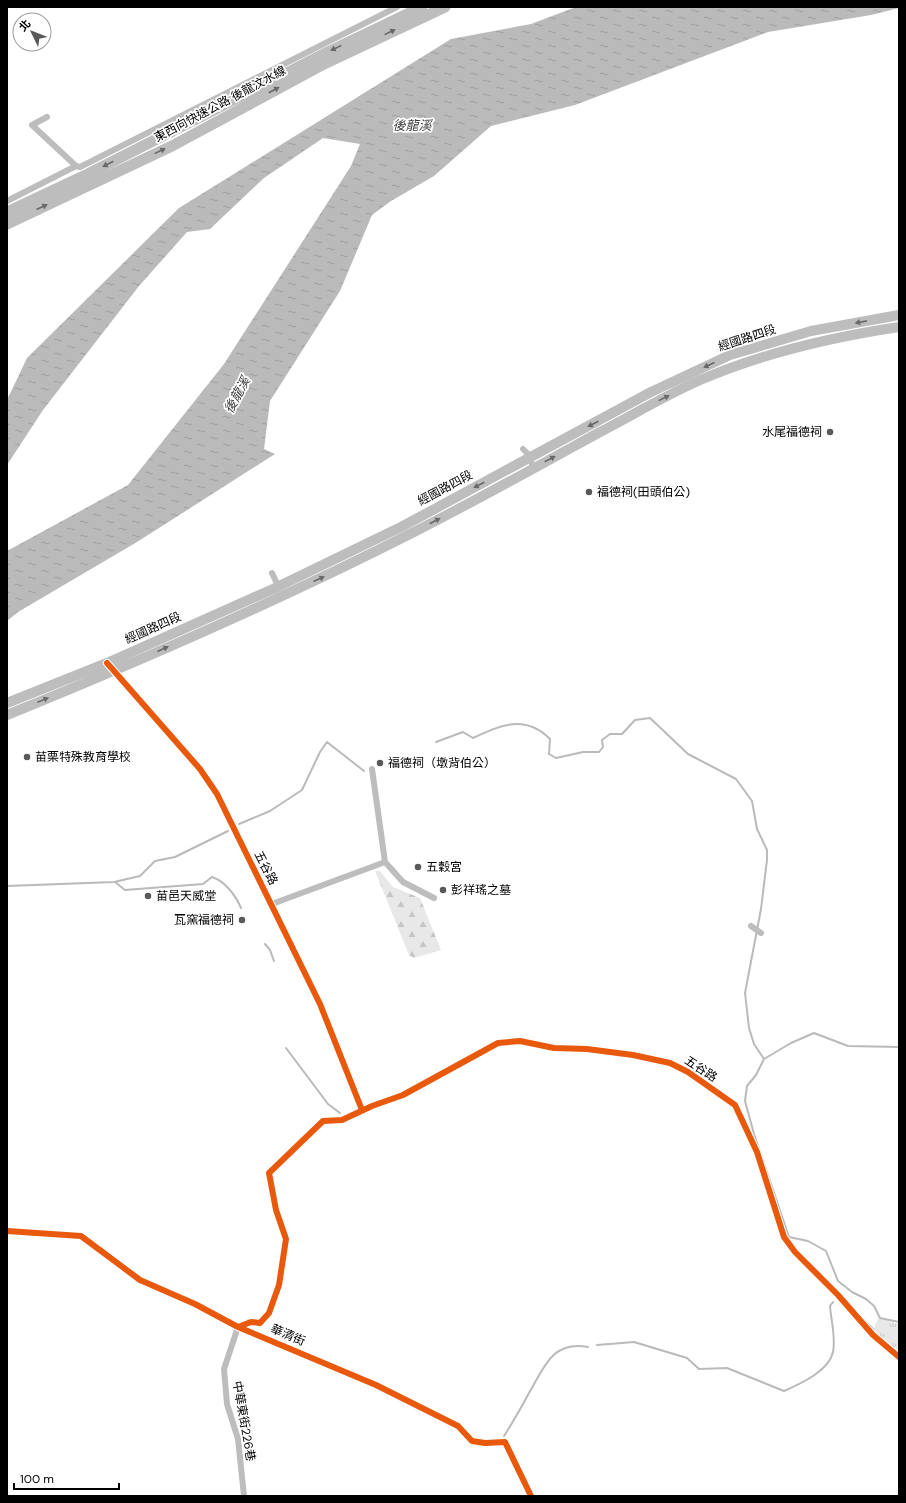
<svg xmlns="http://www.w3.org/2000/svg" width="906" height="1503" font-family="'DM Sans','Noto Sans TC',sans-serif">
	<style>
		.grass { fill: url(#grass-tufts) }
		.forest { fill: url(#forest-firs) }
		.water { fill: url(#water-ripples) }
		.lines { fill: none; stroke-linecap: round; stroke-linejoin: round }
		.stream { stroke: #bababa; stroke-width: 2 }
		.street { stroke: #bdbdbd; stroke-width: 6 }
		.primary { stroke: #bdbdbd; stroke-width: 10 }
		.highway { stroke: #bdbdbd; stroke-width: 11 }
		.cycleway-casing { stroke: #fff; stroke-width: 8 }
		.cycleway { stroke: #e8590c; stroke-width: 6 }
		.oneway { fill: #686868 }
		.poi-dot { fill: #595959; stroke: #fff; stroke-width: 1.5 }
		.labels { text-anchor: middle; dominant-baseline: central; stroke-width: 3.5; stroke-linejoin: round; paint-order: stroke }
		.street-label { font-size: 12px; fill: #000; stroke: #fff }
		.poi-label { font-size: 12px; fill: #000; stroke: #fff; text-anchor: start }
		.water-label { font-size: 13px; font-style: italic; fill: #3d3d3d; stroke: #fff }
	</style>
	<defs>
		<pattern id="grass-tufts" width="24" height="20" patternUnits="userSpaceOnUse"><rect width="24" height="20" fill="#e8e8e8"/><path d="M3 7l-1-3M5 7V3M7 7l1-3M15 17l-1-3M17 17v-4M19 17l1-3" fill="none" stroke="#c5c5c5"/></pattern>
		<pattern id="forest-firs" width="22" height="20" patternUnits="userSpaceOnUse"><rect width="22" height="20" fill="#e8e8e8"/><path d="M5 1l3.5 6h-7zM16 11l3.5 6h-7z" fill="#c5c5c5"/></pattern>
		<pattern id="water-ripples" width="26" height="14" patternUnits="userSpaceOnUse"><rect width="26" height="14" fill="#bababa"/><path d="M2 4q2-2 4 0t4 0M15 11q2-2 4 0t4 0" fill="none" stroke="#9e9e9e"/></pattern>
	</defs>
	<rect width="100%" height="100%" fill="#fff"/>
	<!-- grass -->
	<path class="grass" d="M878,1318L899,1324V1351L873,1331Z"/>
	<!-- forest -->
	<path class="forest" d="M375,871H380L393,887L420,898L441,950L414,958L409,955Z"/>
	<!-- water -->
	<path class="water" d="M576,7L899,8L871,15L768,32L575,105L491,126L434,176L391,201L372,215L340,291L270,401L264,449L275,454L137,542L18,612L7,621V551L128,485L224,364L351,166L360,144L323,138L264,178L210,229L187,232L139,286L43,410L7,465V400L27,358L179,208L451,39L531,24Z"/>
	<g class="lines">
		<!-- stream -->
		<path class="stream" d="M436,742L463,732L473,738C501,725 525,714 550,739L549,754L556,758L583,752H599L603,747L602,740L610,734H622L635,720L650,718L688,754L736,779L752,801L757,829L767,850V860L761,909L745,993L749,1028L754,1044L764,1059L756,1075L747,1086L745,1101L754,1134L789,1237L808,1241L826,1251L838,1281L852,1292L866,1299L874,1306L880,1318L899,1322
			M239,824L270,811L302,790L320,752L327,742L364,771
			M115,882L125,890L203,884L212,877C225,881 236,896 241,908
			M7,886L114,882L140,876L155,861L175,857L228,831
			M265,944L270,950L274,961
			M286,1048L328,1104L340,1113
			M764,1059L791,1043L814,1033L848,1046L899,1047
			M863,1319L873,1329
			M597,1345L634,1342L687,1358L699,1369L727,1368L784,1391C800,1384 829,1371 833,1352C836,1338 831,1320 830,1306L833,1302
			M504,1436C513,1422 521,1408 529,1393C544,1368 552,1340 588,1347"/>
		<!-- street -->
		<path class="street" d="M47,117L32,125L76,166
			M7,201L76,166L80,167L397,7
			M523,449L527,453L534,468
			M272,573L279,588
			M111,669L200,769L217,794L320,1004L362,1110
			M372,769L385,862L403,882L434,898
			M272,904L385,862
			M751,926L761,933
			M7,1231L81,1236L140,1280L195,1304L238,1327L376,1385L458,1426L472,1441L485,1443L505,1442L531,1496
			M238,1327L251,1322L260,1323L269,1313L279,1285L286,1239L276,1210L269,1173L323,1121L342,1120L372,1106L403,1095L498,1043L520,1041L554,1048L587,1049L633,1055L670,1063L688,1072L735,1105L757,1152L784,1237L795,1252L838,1295L873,1335L899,1357
			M238,1327L224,1369L227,1404L238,1439L244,1496"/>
		<!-- primary -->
		<path class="primary" d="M7,703L107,663L273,589L403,526L651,392L730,355L811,331L899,315
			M7,715C145,659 282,599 414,532C477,500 538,466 600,432C635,414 669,393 705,378C767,352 832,337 899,327"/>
		<!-- highway -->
		<path class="highway" d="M7,212L88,174L328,52L422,7
			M7,224L172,146L324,64L445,7"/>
		<defs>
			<path id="cycleway" d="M107,663L200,769L217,794L320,1004L362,1110
				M7,1231L81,1236L140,1280L195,1304L238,1327L376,1385L458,1426L472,1441L485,1443L505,1442L531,1496
				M238,1327L251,1322L260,1323L269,1313L279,1285L286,1239L276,1210L269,1173L323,1121L342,1120L372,1106L403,1095L498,1043L520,1041L554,1048L587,1049L633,1055L670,1063L688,1072L735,1105L757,1152L784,1237L795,1252L838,1295L873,1335L899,1357"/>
		</defs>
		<!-- cycleway casing -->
		<use href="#cycleway" class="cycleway-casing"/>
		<!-- cycleway -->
		<use href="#cycleway" class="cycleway"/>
	</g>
	<!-- one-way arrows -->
	<defs><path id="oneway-solid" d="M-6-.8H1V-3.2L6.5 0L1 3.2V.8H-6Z"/></defs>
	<g class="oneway">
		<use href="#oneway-solid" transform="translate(390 32) rotate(-26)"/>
		<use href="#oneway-solid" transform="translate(336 48) rotate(154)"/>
		<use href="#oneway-solid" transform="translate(274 90) rotate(-28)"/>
		<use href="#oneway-solid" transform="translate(160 151) rotate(-26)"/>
		<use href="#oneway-solid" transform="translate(108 164) rotate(153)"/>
		<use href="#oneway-solid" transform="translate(42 207) rotate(-25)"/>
		<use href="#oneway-solid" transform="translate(861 322) rotate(169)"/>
		<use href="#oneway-solid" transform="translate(709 365) rotate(155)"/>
		<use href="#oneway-solid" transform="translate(664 398) rotate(-26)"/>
		<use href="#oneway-solid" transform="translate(593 424) rotate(152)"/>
		<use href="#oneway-solid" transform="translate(550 459) rotate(-28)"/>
		<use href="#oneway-solid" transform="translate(479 485) rotate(152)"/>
		<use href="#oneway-solid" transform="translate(435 521) rotate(-28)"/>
		<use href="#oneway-solid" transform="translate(319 579) rotate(-25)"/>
		<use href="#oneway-solid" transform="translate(163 649) rotate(-24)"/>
		<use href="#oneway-solid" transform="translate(43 700) rotate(-22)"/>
	</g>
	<!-- markers -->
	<g class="poi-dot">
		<circle cx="830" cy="432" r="4"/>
		<circle cx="589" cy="492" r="4"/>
		<circle cx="27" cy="757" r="4"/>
		<circle cx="380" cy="763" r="4"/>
		<circle cx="418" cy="867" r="4"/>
		<circle cx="443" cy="890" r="4"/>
		<circle cx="148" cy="896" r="4"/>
		<circle cx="242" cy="920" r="4"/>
	</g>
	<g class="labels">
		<!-- street labels -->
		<g class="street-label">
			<text transform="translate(220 104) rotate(-28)">東西向快速公路 後龍汶水線</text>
			<text transform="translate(747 338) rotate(-18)">經國路四段</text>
			<text transform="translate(445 488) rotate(-28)">經國路四段</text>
			<text transform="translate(153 628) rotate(-24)">經國路四段</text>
			<text transform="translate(266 868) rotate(63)">五谷路</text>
			<text transform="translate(701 1069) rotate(33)">五谷路</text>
			<text transform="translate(288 1335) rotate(23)">華清街</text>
			<text transform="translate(244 1421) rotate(80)">中華東街226巷</text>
		</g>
		<!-- poi labels -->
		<g class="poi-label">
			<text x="822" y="432" text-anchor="end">水尾福德祠</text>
			<text x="597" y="492">福德祠(田頭伯公)</text>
			<text x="35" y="757">苗栗特殊教育學校</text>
			<text x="388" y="763">福德祠（墩背伯公）</text>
			<text x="426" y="867">五穀宮</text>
			<text x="451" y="890">彭祥瑤之墓</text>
			<text x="156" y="896">苗邑天威堂</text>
			<text x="234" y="920" text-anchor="end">瓦窯福德祠</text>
		</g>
		<!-- water labels -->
		<g class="water-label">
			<text x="412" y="125">後龍溪</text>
			<text transform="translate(237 395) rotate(-61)">後龍溪</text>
		</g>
	</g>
	<!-- border -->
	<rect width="906" height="1503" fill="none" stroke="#000000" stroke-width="16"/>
	<!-- north arrow -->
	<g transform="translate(32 32) rotate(313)"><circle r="19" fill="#ffffff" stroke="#999999"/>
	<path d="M0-3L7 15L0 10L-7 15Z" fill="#595959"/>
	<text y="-6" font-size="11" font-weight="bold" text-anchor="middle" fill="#000000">北</text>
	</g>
	<!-- scale -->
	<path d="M14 1483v6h105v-6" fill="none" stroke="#000000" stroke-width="2"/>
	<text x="20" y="1483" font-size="12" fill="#000000" stroke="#ffffff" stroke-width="3" paint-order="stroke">100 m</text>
</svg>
